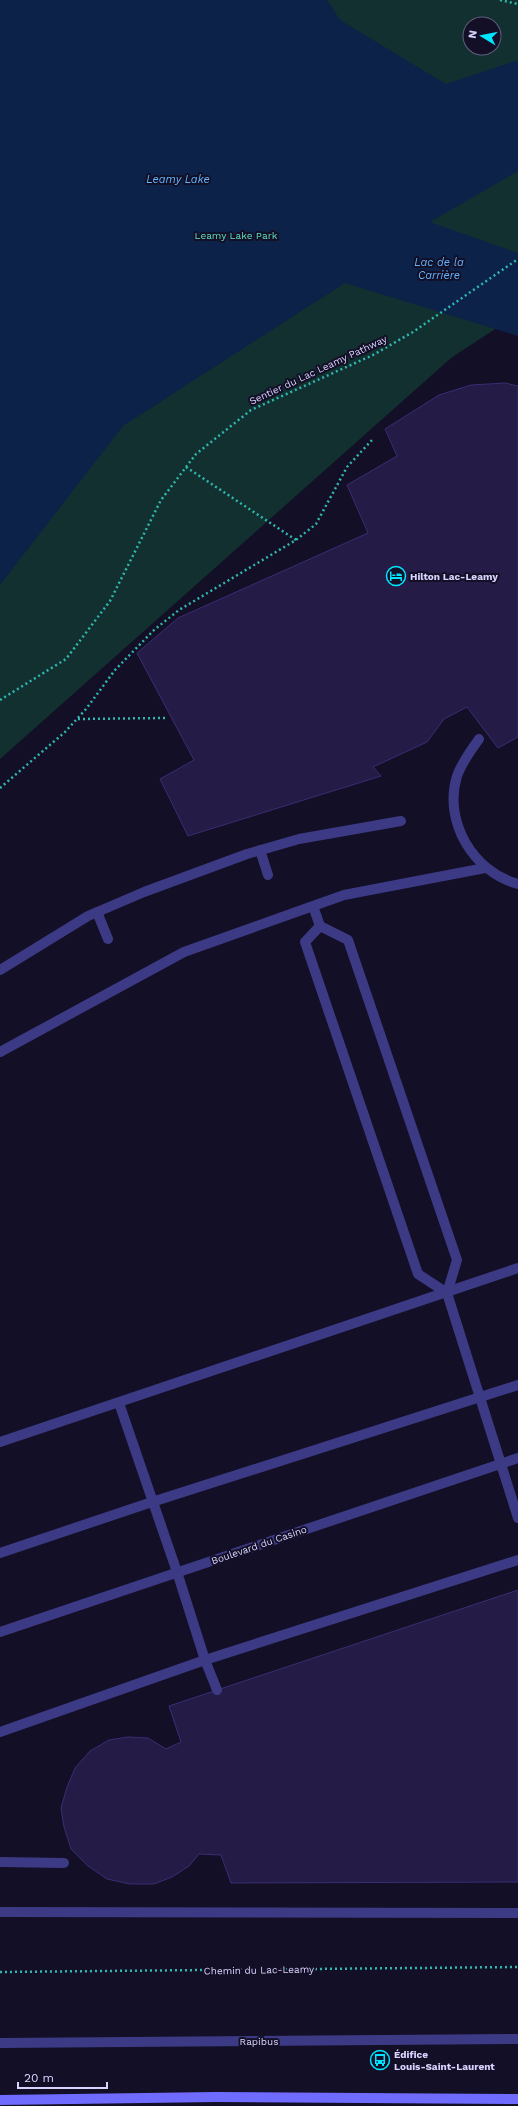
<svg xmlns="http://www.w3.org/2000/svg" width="518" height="2106" font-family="'Work Sans',sans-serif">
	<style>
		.green { fill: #12302f; fill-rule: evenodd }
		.water { fill: #0c2248 }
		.building { fill: #241b47; stroke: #3b2d73 }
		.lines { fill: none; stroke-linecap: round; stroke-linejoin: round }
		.path { stroke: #2fb8b0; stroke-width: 2.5; stroke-dasharray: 2 3; stroke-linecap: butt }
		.lane { stroke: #3d3a85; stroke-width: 10 }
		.secondary { stroke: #6f6bff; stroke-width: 10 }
		.labels { text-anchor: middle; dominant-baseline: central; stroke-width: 4; stroke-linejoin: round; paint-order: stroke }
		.park-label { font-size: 10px; fill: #5fe0c0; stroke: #130f26 }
		.street-label { font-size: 10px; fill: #d9d4ff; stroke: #130f26 }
		.poi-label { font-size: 10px; font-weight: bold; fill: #d9d4ff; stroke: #130f26; text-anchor: start }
		.water-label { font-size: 11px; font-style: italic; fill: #62b6ff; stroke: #130f26 }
	</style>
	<rect width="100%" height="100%" fill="#130f26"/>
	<!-- green -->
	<path class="green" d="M0,0H518V314L451,358L0,759ZM470,24H494V48H470Z"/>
	<!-- water -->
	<path class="water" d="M0,0H327L340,20L446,84L518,60V171L430,222L518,253V336L345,283L123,426L0,585Z"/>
	<!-- building -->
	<path class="building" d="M505,383L518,386V737L498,748L467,707L444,719L427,742L373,767L381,776L188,836L160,779L194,760L137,653L178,618L368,533L347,485L397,456L385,429L439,395L471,385Z
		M518,1590V1882L231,1883L221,1855L199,1854L189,1866L172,1877L154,1884H130L107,1879L88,1866L71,1849L64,1827L61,1808L67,1787L75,1768L90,1751L109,1740L128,1737L148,1738L166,1749L181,1742L169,1706Z"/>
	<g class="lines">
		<!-- path -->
		<path class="path" d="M500,0L518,4
			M186,467L296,540
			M0,700L66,659L110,601L161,500L196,454L251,410L373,355L413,332L518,259
			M78,719L165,718
			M0,788L65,732L86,709L115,670L154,630L179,610L296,540L316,524L347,467L372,440
			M0,1972L518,1967"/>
		<!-- lane -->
		<path class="lane" d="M479,739C471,750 462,762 457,776C443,821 473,872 518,884
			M260,850L268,875
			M485,868L344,895L313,906L320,926L348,940L457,1260L447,1293L518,1518
			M97,912L108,939
			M320,926L305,942L418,1274L447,1293
			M0,970L88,916L144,892L247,854L299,839L401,821
			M0,1052L184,952L313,906
			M119,1403L177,1572L205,1660L217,1690
			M0,1442L518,1268
			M0,1553L152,1502L518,1385
			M0,1632L518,1458
			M0,1732L205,1660L518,1560
			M0,1862L64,1863
			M0,1912L518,1913
			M0,2043L518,2039"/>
		<!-- secondary -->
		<path class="secondary" d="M0,2100L216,2097L518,2099"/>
	</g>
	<!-- icons -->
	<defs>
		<symbol id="hotel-ring" viewBox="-11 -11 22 22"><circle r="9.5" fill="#130f26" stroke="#00e5ff" stroke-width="1.5"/><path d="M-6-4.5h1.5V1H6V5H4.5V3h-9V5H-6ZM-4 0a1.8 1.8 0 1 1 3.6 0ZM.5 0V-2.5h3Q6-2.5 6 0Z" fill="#00e5ff"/></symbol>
		<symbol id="bus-ring" viewBox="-11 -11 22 22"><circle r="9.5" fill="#130f26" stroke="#00e5ff" stroke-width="1.5"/><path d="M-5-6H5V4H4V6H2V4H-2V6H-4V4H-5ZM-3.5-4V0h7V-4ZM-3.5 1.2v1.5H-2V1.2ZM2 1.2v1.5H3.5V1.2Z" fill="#00e5ff"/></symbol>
	</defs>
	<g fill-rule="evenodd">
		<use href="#hotel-ring" x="385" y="565" width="22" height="22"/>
		<use href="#bus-ring" x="369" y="2049" width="22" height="22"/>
	</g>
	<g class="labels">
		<!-- park labels -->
		<g class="park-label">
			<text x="236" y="235">Leamy Lake Park</text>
		</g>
		<!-- street labels -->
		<g class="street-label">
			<text transform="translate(318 370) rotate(-25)">Sentier du Lac Leamy Pathway</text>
			<text transform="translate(259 1545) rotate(-19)">Boulevard du Casino</text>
			<text transform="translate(259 1970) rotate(-1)">Chemin du Lac-Leamy</text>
			<text x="259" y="2041">Rapibus</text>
		</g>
		<!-- poi labels -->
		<g class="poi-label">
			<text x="410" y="576">Hilton Lac-Leamy</text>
			<text x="394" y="2054">Édifice<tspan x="394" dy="12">Louis-Saint-Laurent</tspan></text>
		</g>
		<!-- water labels -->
		<g class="water-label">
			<text x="178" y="179">Leamy Lake</text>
			<text x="439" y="262">Lac de la<tspan x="439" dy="13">Carrière</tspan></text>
		</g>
	</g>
	<!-- north arrow -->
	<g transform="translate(482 36) rotate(280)"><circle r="19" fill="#130f26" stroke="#625e7d"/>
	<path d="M0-3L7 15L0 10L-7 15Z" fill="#00e5ff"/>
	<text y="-6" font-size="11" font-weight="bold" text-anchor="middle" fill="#d9d4ff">N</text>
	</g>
	<!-- scale -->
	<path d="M18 2082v6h89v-6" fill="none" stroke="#d9d4ff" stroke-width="2"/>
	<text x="24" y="2082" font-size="12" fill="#d9d4ff" stroke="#130f26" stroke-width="3" paint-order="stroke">20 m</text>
</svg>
